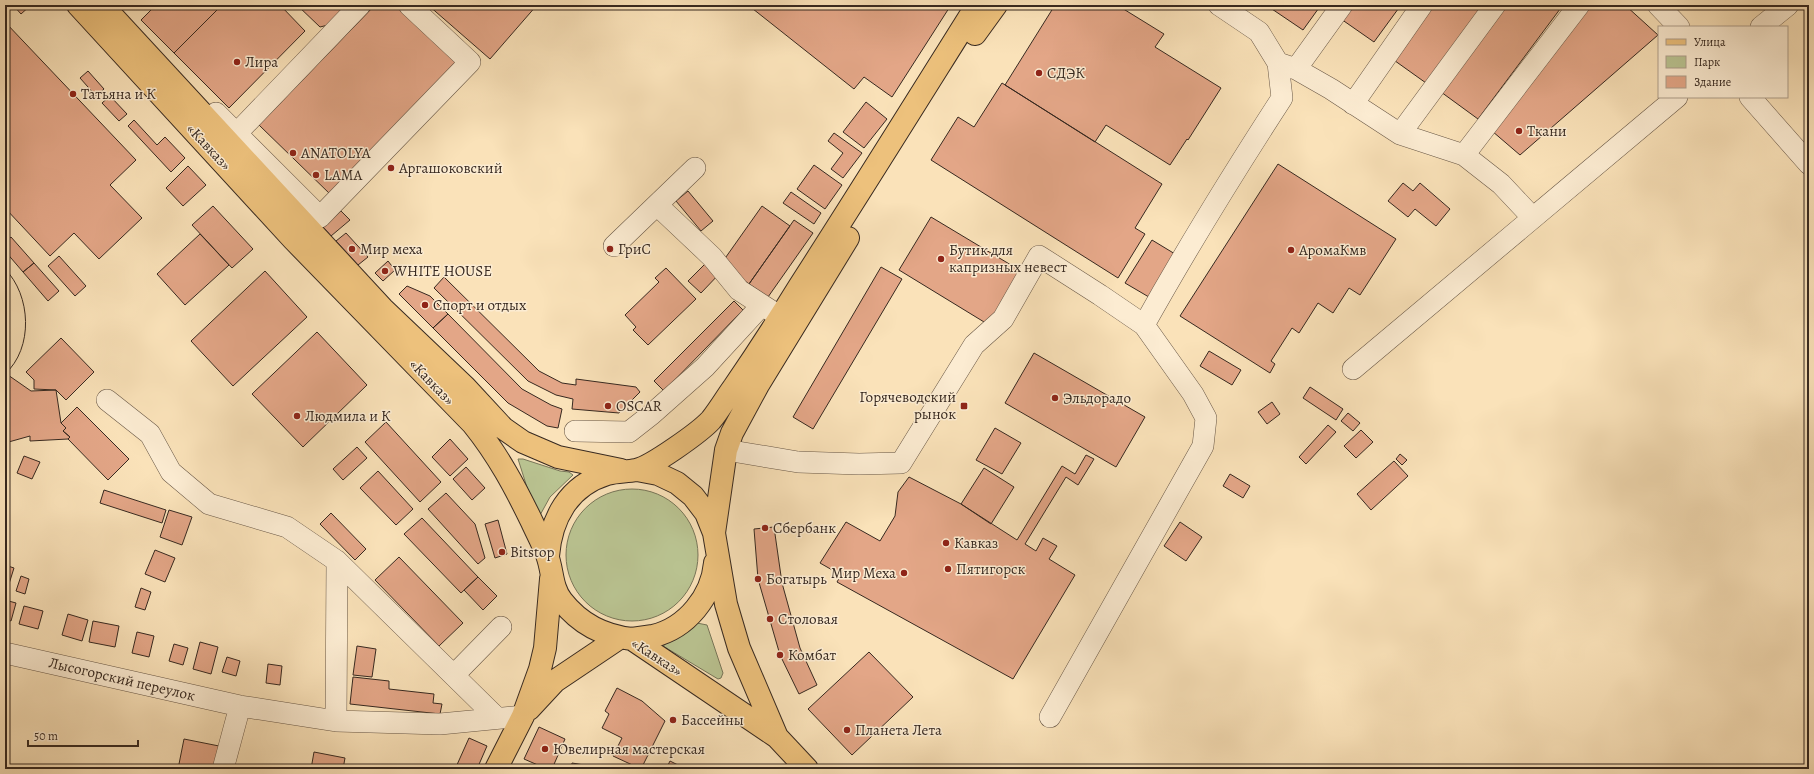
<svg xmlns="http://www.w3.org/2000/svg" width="1814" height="774" font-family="Alegreya,serif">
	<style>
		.green { fill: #bac492; stroke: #787659 }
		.building { fill: #e3a687; stroke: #372920 }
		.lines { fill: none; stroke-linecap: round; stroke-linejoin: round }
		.minor-casing { stroke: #685746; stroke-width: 22 }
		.major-casing { stroke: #372920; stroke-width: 24 }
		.minor { stroke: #fcecd2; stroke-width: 21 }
		.major { stroke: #edc17c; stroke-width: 22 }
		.tram { stroke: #372920; stroke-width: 1 }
		.poi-dot { fill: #8f2418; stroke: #fcecd2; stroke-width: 1.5 }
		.labels { text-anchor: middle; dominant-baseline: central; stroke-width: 3; stroke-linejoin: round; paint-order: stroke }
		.poi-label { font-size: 15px; fill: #372920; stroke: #fcecd2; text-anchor: start }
		.street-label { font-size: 15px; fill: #372920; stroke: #fcecd2 }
	</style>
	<rect width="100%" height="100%" fill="#fae2b9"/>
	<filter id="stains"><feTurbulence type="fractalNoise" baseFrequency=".005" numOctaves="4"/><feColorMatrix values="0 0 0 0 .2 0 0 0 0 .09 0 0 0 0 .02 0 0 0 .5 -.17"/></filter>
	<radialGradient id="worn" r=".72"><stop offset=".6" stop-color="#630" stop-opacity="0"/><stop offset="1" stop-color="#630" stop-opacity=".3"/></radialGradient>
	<!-- green -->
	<path class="green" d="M518,459H523L560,471L569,472L573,475L550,497L539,517L532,503Z
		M566 555a66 66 0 1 1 132 0a66 66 0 1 1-132 0Z
		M697,623L707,625L723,673L721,678L718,679L663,646Z"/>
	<!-- building -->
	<path class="building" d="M13,5H31L21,14Z
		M156,5H222L174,53L141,20Z
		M222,5H280L305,31L229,108L174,53Z
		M297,5H353L336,23L320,27Z
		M375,5H403L461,61L331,195L259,125Z
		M428,5H537L490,59Z
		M748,5H951L892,97L864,77L854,89Z
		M1055,5H1117L1164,34L1155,47L1221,88L1188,140L1187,139L1170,165L1106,125L1095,142L1005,85Z
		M1266,5H1321L1303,30Z
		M1351,5H1401L1374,42L1341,19Z
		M1429,5H1483L1426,83L1391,58Z
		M1506,5H1563L1478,119L1441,92Z
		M1586,5H1625L1658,35L1520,155L1492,131Z
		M5,22L136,160L110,185L142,218L99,259L74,233L50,256L5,208Z
		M88,71L104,89L96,96L80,78Z
		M1002,83L1162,184L1135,228L1145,234L1118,278L931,160L958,117L974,127Z
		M110,96L127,114L119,121L102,103Z
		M866,102L887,119L864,148L843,132Z
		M134,120L157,145L165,137L185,158L171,172L128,126Z
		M834,133L862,153L843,178L831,169L843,153L828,141Z
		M1278,164L1396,239L1360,295L1349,288L1333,313L1318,303L1299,333L1292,328L1271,361L1275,364L1270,373L1180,316Z
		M814,165L842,185L825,209L797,189Z
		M188,166L206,185L183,206L166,188Z
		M1403,183L1413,191L1420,183L1450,209L1436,226L1415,209L1408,217L1388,201Z
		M688,191L713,221L701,231L676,201Z
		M791,192L821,213L814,224L783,203Z
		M213,206L253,249L232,268L192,225Z
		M762,206L790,226L749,284L721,264Z
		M341,211L350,220L331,236L323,227Z
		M931,217L1021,271L989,325L899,270Z
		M794,220L813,233L768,297L749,284Z
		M346,233L368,257L358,265L336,241Z
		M200,234L229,265L185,305L157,274Z
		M11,237L34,263L23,272L5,251V242Z
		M1152,240L1180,257L1154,300L1125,283Z
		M59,256L86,286L75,296L48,266Z
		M710,259L722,271L701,293L688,281Z
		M388,261L395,270L383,281L375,273Z
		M34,263L59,291L48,301L23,272Z
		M881,267L902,279L813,429L793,417Z
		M666,268L696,299L648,345L633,330L636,327L625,315L659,282L655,278Z
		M265,271L307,317L233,386L191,341Z
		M444,277L539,371L562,383L576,385V379L636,387L640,392L619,413L572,409L573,399L556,395L528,381L434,288Z
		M407,286L430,296L448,314L433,328L399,294Z
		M734,301L743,310L664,391L654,381Z
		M448,314L522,389L551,405L562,409L558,428L547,426L508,403L433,328Z
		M317,332L367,385L303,447L252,394Z
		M61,338L94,372L66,400L56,390L34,389V380L26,372Z
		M1209,351L1241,370L1232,385L1200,366Z
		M1034,353L1145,417L1116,467L1005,403Z
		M8,375L31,391L56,390L61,423L66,428L63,431L70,437L68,439L30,441V436L5,443V378Z
		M1310,387L1343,409L1336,420L1303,398Z
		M1272,402L1280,414L1267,424L1258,412Z
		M77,407L129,459L108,480L68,439L70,437L63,431L66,428L61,423Z
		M1348,413L1360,423L1353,431L1341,421Z
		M386,422L441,482L420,502L365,442Z
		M1328,425L1336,432L1306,464L1299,457Z
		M995,428L1021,443L1002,474L976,460Z
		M1361,430L1373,442L1356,458L1344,446Z
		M450,439L468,459L450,476L432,457Z
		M357,447L367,458L343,480L333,469Z
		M1400,454L1407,460L1402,465L1396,459Z
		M1086,455L1094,459L1078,485L1066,477L1025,544L1036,551L1043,538L1057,546L1049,559L1075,575L1013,679L837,582L841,575L820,563L846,522L880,541L895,516L898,492L909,477L961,504L1017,540L1062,466L1075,474Z
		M24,456L40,462L32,479L17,473Z
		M1394,461L1408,476L1371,510L1357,494Z
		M466,467L485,488L472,500L453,479Z
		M984,468L1014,487L991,524L961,504Z
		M378,471L413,509L396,525L360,488Z
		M1230,474L1250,486L1243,498L1223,486Z
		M104,490L166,510L162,523L100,503Z
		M446,493L475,524L485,558L478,564L428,509Z
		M169,510L192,517L182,545L160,537Z
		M331,513L366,549L355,560L320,524Z
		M422,518L478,577L461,593L404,534Z
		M498,520L507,554L495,558L485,524Z
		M1180,522L1202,537L1186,561L1164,546Z
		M774,527L782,583L800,648L817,685L799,694L780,655L758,579L754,529Z
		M155,550L175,558L165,582L145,574Z
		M399,557L463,623L439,646L375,580Z
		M5,565L14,568L8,587L5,586Z
		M21,576L29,579L25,594L16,591Z
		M478,577L497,596L483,610L464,590Z
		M141,588L151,592L145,610L135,607Z
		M5,600L16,603L11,621L5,619Z
		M24,606L43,611L38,629L19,624Z
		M68,614L88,620L82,641L62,635Z
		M93,621L119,626L115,647L89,642Z
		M137,632L154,636L149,657L132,653Z
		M200,642L218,647L211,674L193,669Z
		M174,644L188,648L183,665L169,661Z
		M357,646L376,649L372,677L353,675Z
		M869,652L913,697L852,755L808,709Z
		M227,657L240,661L236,676L222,672Z
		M268,664L282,666L280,685L266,683Z
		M353,677L389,681V689L434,694L433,703L442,704L440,714L350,704Z
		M617,688L642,701L665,721L641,769L613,756L622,738L602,728L609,714L605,711Z
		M539,727L565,739L552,769H547L524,759Z
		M469,738L487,746L477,769H461L456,767Z
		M184,739L219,746L214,769H178Z
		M314,752L345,758L343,769H311Z
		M670,761L686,769H666Z
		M572,763L596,767V769H571Z"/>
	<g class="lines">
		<defs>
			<path id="minor" d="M1658,5L1679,27
				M1761,27L1788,5
				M1278,63L1296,69L1331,89L1400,134L1464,155L1579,5
				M1296,69L1342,5
				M1750,97L1809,164
				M1353,104L1422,5
				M216,113L320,217L470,62L409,5
				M236,134L360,5
				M1400,134L1495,5
				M1464,155L1501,184L1533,218
				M657,205L712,257L739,290L773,312
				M614,246L695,168
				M1144,325C1187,248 1234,172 1282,98L1278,63L1259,32L1219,5
				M1353,369L1677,97
				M107,400L150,434L171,472L209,504L287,527L337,561L497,718
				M575,431L629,432L652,414L705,367L762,305
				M726,450L798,462L859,464L901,463L974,345L1003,319L1039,256L1100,295L1144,325L1193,394L1206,418L1203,446L1050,717
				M5,653L240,706L336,721L440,724L523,716
				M454,675L501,627
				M336,721L337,561
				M223,769L240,706"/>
			<path id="major" d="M78,5L293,239L473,424C498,455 515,487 532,522C537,533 543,544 547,555C553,571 551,587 562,601C580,624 603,636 632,639L777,737L807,769
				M102,5L383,309L465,387L503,428L523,442L558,457L621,470
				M975,34L996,5
				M637,470L658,474L677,483L693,496L706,513L714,533L726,604L739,648L777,737
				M714,533L726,450L732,433L758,385L848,238
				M548,556C551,519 568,486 607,474C617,471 626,472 636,470C651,467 700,432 711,420C719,410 726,398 734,387C756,355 778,321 799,287C859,194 918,99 977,5
				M632,639C639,638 646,637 653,636C687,628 712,596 715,563
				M529,709L555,681L619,638
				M496,769L523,716L540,669L545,648L551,579"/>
		</defs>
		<!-- minor casing -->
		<use href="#minor" class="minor-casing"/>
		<!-- major casing -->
		<use href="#major" class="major-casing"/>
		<!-- minor -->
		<use href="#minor" class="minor"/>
		<!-- major -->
		<use href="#major" class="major"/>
		<!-- tram -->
		<path class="tram" d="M5,269C31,295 34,348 5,374"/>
	</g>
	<!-- markers -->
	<g class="poi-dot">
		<circle cx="237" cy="62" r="4"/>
		<circle cx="1039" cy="73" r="4"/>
		<circle cx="73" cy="94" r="4"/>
		<circle cx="1519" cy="131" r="4"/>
		<circle cx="293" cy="153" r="4"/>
		<circle cx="391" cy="168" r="4"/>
		<circle cx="316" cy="175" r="4"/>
		<circle cx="352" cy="249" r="4"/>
		<circle cx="610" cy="249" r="4"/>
		<circle cx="1291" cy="250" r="4"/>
		<circle cx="941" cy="259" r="4"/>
		<circle cx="385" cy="271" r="4"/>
		<circle cx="425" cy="305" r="4"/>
		<circle cx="1055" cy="398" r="4"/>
		<circle cx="608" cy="406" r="4"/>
		<rect x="960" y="402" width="8" height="8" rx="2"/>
		<circle cx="297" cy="416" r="4"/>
		<circle cx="765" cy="528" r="4"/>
		<circle cx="946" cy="543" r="4"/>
		<circle cx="502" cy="552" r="4"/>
		<circle cx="948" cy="569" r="4"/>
		<circle cx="904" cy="573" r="4"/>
		<circle cx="758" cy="579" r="4"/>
		<circle cx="770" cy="619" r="4"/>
		<circle cx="780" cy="655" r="4"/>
		<circle cx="673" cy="720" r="4"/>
		<circle cx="847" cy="730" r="4"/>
		<circle cx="545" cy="749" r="4"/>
	</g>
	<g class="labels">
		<!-- poi labels -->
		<g class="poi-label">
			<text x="245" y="62">Лира</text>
			<text x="1047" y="73">СДЭК</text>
			<text x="81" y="94">Татьяна и К</text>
			<text x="1527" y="131">Ткани</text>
			<text x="301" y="153">ANATOLYA</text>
			<text x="399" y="168">Аргашоковский</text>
			<text x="324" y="175">LAMA</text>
			<text x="360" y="249">Мир меха</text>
			<text x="618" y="249">ГриС</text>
			<text x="949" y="250">Бутик для<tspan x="949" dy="17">капризных невест</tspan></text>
			<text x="1299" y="250">АромаКмв</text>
			<text x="393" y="271">WHITE HOUSE</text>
			<text x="433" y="305">Спорт и отдых</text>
			<text x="956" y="397" text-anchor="end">Горячеводский<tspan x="956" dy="17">рынок</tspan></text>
			<text x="1063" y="398">Эльдорадо</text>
			<text x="616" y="406">OSCAR</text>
			<text x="305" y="416">Людмила и К</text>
			<text x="773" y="528">Сбербанк</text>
			<text x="954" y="543">Кавказ</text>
			<text x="510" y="552">Bitstop</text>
			<text x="956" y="569">Пятигорск</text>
			<text x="896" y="573" text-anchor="end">Мир Меха</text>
			<text x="766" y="579">Богатырь</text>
			<text x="778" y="619">Столовая</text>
			<text x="788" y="655">Комбат</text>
			<text x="681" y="720">Бассейны</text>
			<text x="855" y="730">Планета Лета</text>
			<text x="553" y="749">Ювелирная мастерская</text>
		</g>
		<!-- street labels -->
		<g class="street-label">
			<text transform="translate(209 147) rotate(47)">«Кавказ»</text>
			<text transform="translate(432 382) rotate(46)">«Кавказ»</text>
			<text transform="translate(657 657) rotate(33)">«Кавказ»</text>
			<text transform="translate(122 679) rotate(13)">Лысогорский переулок</text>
		</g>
	</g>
	<!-- margin -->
	<rect width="1814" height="774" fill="none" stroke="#fae2b9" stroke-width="20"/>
	<rect x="6" y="6" width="1802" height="762" fill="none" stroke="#372920" stroke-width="2"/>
	<rect x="10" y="10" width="1794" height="754" fill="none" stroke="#372920"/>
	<!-- legend -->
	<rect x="1658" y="26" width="130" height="72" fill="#fcecd2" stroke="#ad9e8b"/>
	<rect x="1666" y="39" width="20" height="6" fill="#edc17c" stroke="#ad9e8b"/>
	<text x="1694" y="46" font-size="12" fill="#372920">Улица</text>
	<rect x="1666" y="56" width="20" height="12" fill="#bac492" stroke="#ad9e8b"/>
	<text x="1694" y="66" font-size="12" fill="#372920">Парк</text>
	<rect x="1666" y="76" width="20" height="12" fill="#e3a687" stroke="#ad9e8b"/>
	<text x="1694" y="86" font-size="12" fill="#372920">Здание</text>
	<!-- scale -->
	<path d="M28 740v6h110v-6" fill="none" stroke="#372920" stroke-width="2"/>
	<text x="34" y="740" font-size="12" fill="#372920" stroke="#fcecd2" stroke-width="3" paint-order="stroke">50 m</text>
	<rect width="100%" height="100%" filter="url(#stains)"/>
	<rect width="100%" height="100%" fill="url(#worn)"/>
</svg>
